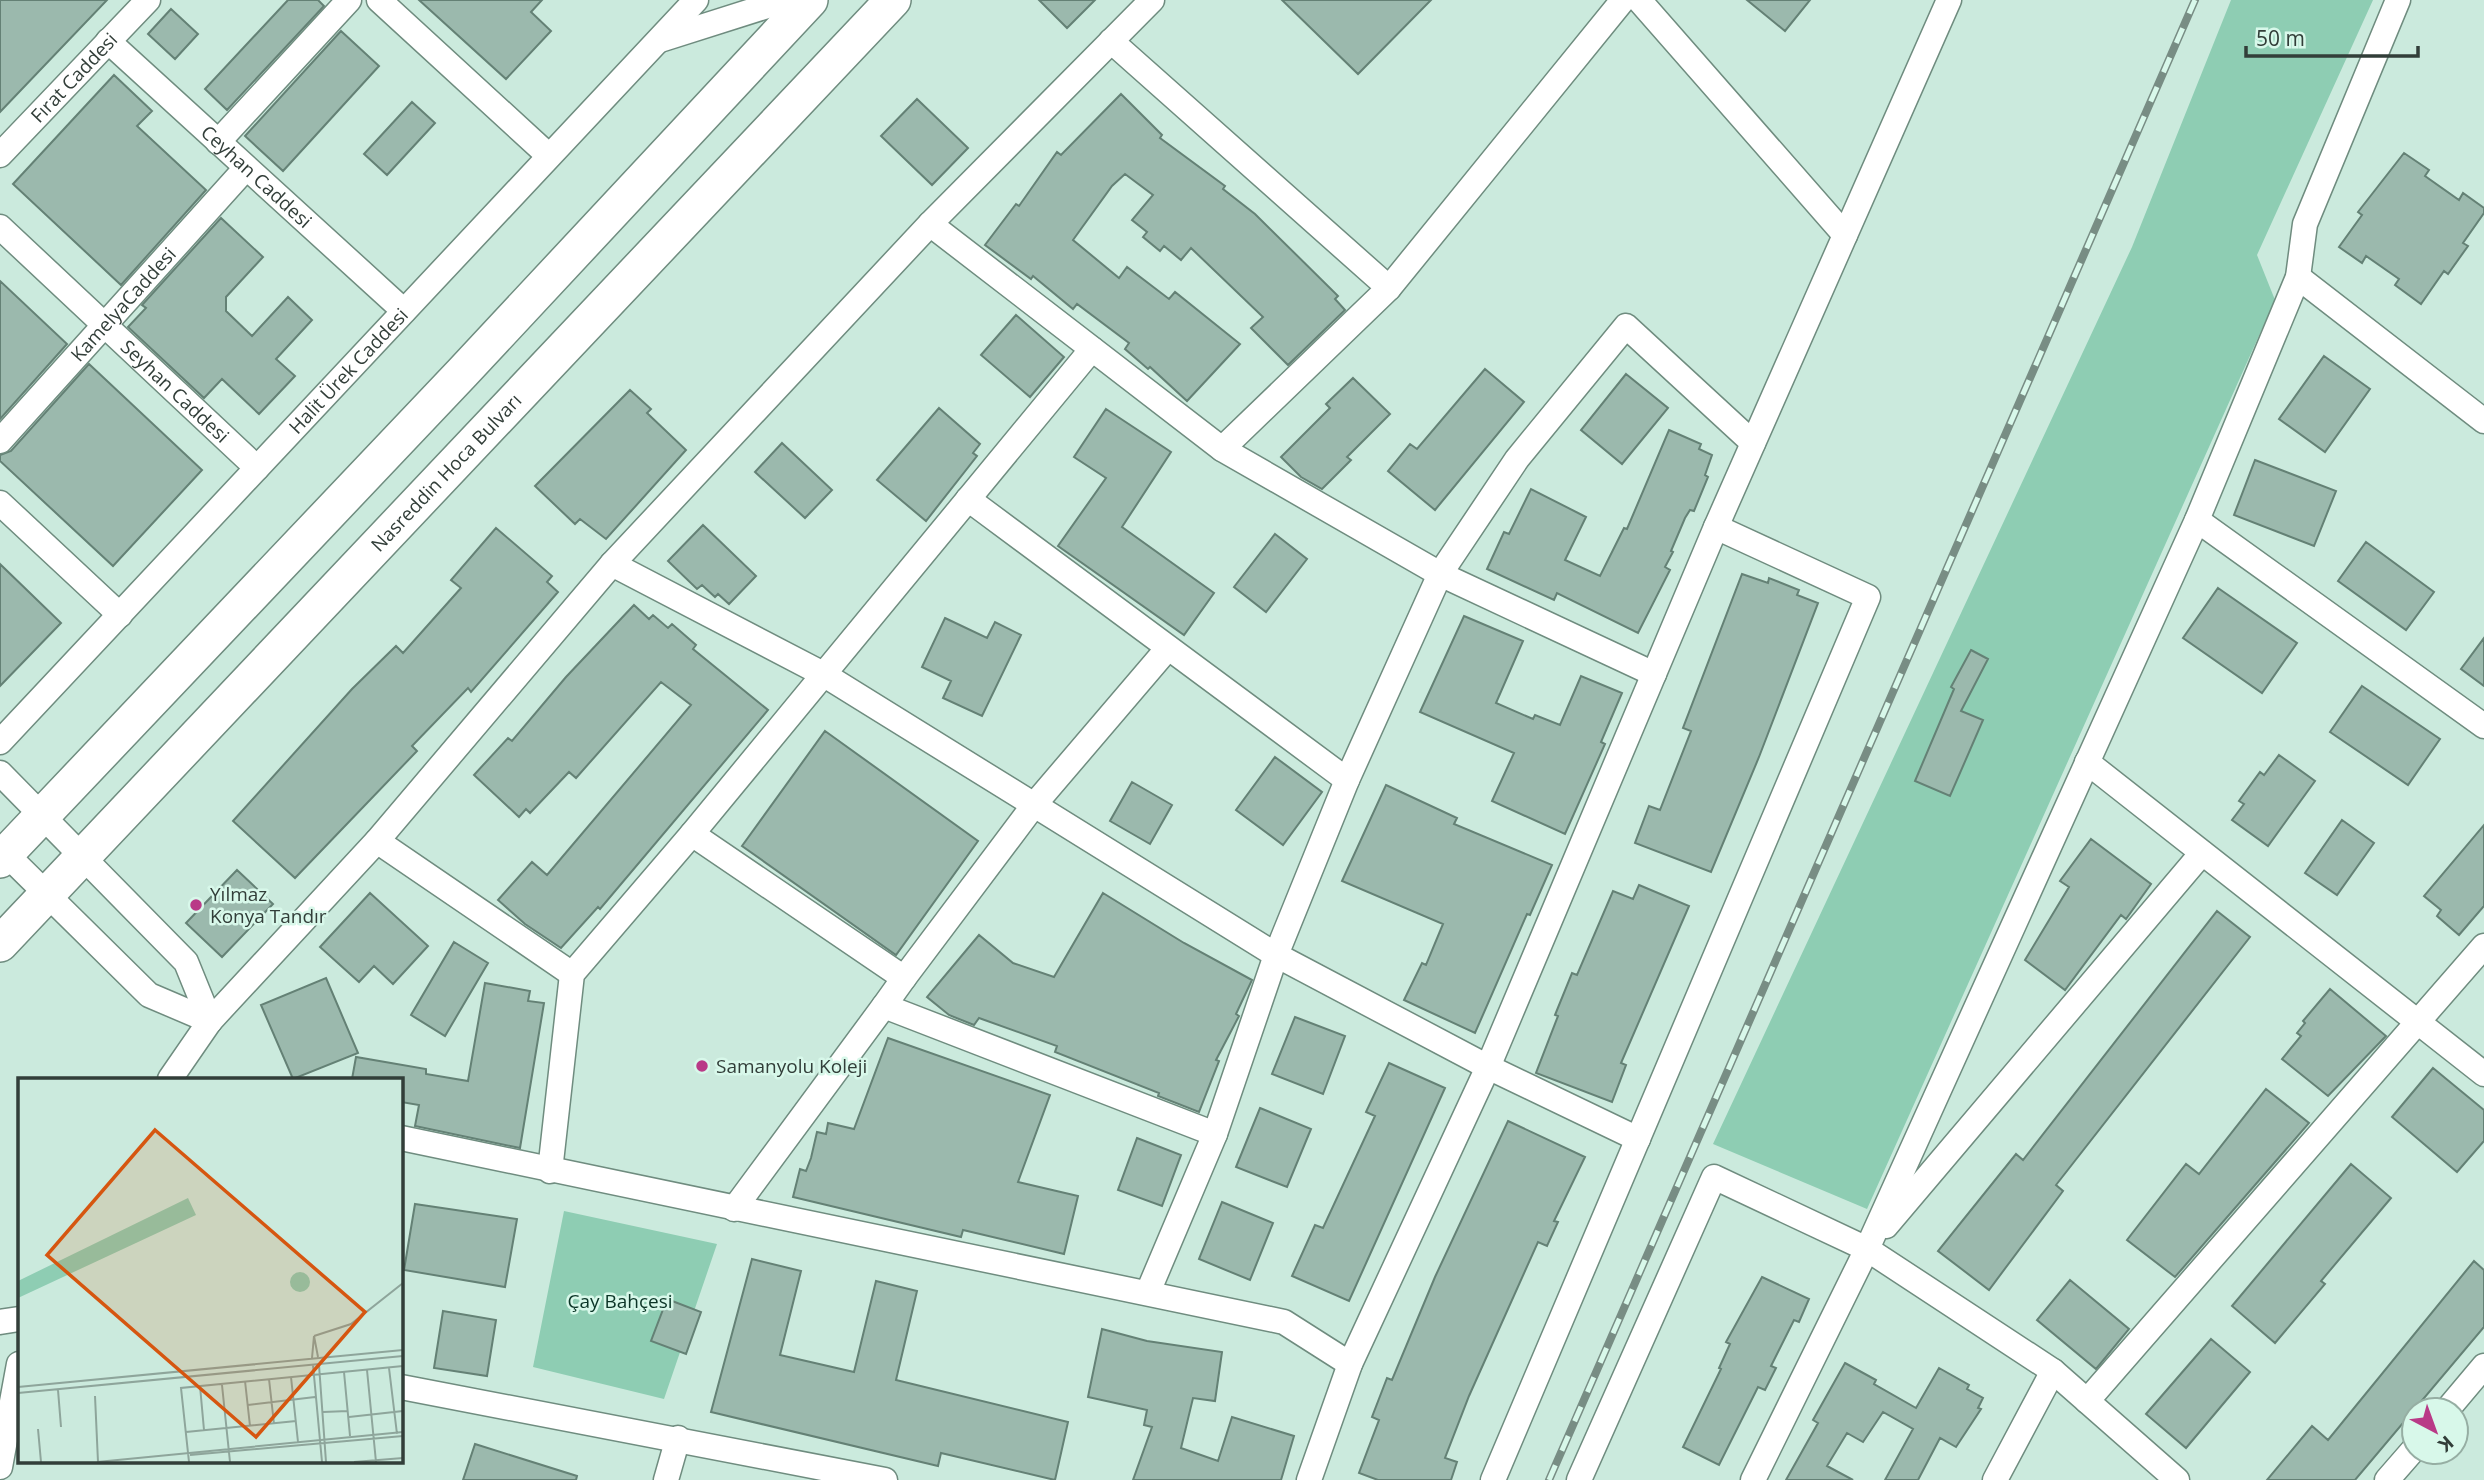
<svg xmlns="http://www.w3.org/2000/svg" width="2484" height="1480" font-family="'Open Sans',sans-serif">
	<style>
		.green { fill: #8ecdb3 }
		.building { fill: #9bb9ad; stroke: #648175; stroke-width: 2 }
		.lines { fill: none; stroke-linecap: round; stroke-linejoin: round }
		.minor-casing { stroke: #6f8c7f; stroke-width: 27 }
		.highway-casing { stroke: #6f8c7f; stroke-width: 38 }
		.minor { stroke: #fff; stroke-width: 24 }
		.highway { stroke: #fff; stroke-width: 35 }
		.rail-casing { stroke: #788d84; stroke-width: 8 }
		.rail { stroke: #d8f8ea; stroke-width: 5; stroke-dasharray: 16; stroke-linecap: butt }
		.poi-dot { fill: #b93a87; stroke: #d8f8ea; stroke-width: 2.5 }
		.labels { text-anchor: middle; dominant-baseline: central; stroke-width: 5; stroke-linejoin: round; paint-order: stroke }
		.street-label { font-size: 19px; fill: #323e39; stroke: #d8f8ea }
		.poi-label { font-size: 19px; fill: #323e39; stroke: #d8f8ea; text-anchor: start }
		.park-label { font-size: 19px; fill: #0b3527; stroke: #d8f8ea }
		.inset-road { fill: none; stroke: #8ea59b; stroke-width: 2 }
		.view { fill: #d65610; fill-opacity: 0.15; stroke: #d65610; stroke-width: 3.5 }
		.inset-edge { fill: none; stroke: #323e39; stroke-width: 3.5 }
	</style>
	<rect width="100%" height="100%" fill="#cbeadd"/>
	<!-- green -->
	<path class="green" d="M2231,0H2373L2257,255L2275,300L1867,1209L1713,1144L2132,247Z
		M564,1211L717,1244L664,1399L533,1367Z"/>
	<!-- building -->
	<path class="building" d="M0,0H107L0,112Z
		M288,0H318L324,6L227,110L205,89Z
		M419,0H542L531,12L551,31L506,79Z
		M1039,0H1095L1067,28Z
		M1282,0H1431L1358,74Z
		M1747,0H1810L1785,31Z
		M171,9L198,34L175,59L148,34Z
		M341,31L379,66L283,171L245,136Z
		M114,75L152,111L137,126L206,190L121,285L13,184Z
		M1121,94L1162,135L1160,138L1225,186L1223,189L1255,214L1338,296L1335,299L1345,310L1288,365L1251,328L1263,317L1191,248L1181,260L1164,246L1160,251L1143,237L1147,232L1132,220L1153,195L1125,174L1112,186L1073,240L1119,278L1127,267L1169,299L1175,292L1240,344L1187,401L1150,367L1148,369L1125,349L1129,343L1077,304L1073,309L1033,276L1031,279L985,245L1016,204L1019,206L1057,152L1061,155Z
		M917,99L968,148L932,185L881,136Z
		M412,102L435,123L387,175L364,154Z
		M2404,153L2429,170L2425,176L2459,200L2463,193L2484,208V213L2463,243L2468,246L2448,274L2444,271L2421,304L2395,285L2399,279L2366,256L2362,263L2339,247L2362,215L2358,212Z
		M221,218L263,257L226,297V311L252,336L288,297L312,320L276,359L295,376L259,414L222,379L204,398L128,327L146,308L142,305Z
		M0,281L67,344L0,419Z
		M1016,315L1064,357L1030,397L981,355Z
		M2324,356L2370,389L2325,452L2279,419Z
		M89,364L202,470L113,566L0,461V455L11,451Z
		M1485,369L1524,402L1435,510L1388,471L1410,444L1417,449Z
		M1626,374L1668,408L1622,464L1581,430Z
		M1353,378L1390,414L1347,457L1351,460L1322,489L1301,477L1281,457L1330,408L1326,404Z
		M630,390L651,409L647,413L686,450L606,539L580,519L575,524L535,486Z
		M939,408L980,444L973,453L977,456L926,521L877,480Z
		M1106,409L1171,452L1122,527L1214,593L1184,635L1058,546L1106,478L1074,457Z
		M1669,430L1701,444L1699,449L1712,455L1705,475L1708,477L1694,511L1690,510L1685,518L1671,551L1673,552L1665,567L1670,570L1638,633L1557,593L1554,600L1487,569L1504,532L1509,534L1531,489L1586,517L1565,560L1600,576L1624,528L1627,529Z
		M782,443L832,490L805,518L755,472Z
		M2255,460L2336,491L2314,546L2234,515Z
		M703,525L756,576L729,604L718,594L715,597L702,585L697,589L668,561Z
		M496,528L552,576L547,582L558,592L471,692L468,688L412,746L417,751L295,878L233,821L352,689L396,646L403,653L461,588L451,580Z
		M1275,534L1307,559L1266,612L1234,587Z
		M2366,542L2434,592L2406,630L2338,581Z
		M0,564L61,623L0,686Z
		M1742,574L1768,583L1769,578L1799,590L1797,595L1818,603L1759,757L1711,872L1635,843L1649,806L1660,810L1691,731L1683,728Z
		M2218,588L2297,643L2262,693L2183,638Z
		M634,605L649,619L653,615L668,628L672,624L696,645L693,649L768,710L600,909L598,907L561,948L525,924L498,900L532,862L547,875L691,705L661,682L576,778L569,772L530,813L526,809L519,817L474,775L508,738L512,741L566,677Z
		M1464,616L1523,641L1496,703L1533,719L1535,715L1560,725L1581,676L1622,693L1601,742L1605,744L1565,834L1492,801L1514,753L1420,712Z
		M945,618L987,638L995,622L1021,635L982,716L943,698L951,681L922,667Z
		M2484,638V686L2461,669Z
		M1971,650L1988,659L1961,711L1983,720L1950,796L1915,781L1954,689L1951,687Z
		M2362,686L2440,739L2408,785L2330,732Z
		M825,731L978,841L896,955L742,846Z
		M2279,755L2315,781L2268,846L2232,820L2244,804L2239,801L2260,772L2264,775Z
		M1275,757L1322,792L1283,845L1236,810Z
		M1132,782L1172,805L1150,844L1110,821Z
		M1386,785L1457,818L1454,824L1552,865L1530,915L1527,914L1475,1033L1404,1000L1422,963L1426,965L1443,924L1342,881Z
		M2342,820L2374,843L2337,895L2305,873Z
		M2484,825V906L2459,935L2437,916L2441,910L2424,896Z
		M2091,839L2151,884L2126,919L2121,915L2065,990L2025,960L2069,887L2060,881Z
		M237,870L273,904L222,957L186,923Z
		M1639,885L1689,906L1621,1063L1626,1065L1612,1102L1536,1073L1558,1016L1555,1015L1572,973L1577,975L1613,891L1633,899Z
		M370,893L428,946L393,984L374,966L359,982L320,947Z
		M1103,893L1184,943L1252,980L1236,1014L1239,1016L1216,1060L1219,1061L1199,1112L1158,1096L1159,1093L1055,1052L1057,1046L979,1018L974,1025L949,1015L927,997L979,935L1013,963L1054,977Z
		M2217,911L2250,937L2056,1185L2063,1191L1989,1290L1938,1251L2016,1154L2023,1160Z
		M454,942L488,963L445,1036L411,1015Z
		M326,978L358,1053L293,1079L261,1005Z
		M485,983L530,991L528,1001L544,1003L520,1148L415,1126L419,1105L401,1102V1079H352L356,1057L426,1069V1074L468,1081Z
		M2330,989L2386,1036L2328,1096L2282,1059L2301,1036L2297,1033L2305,1023L2303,1021Z
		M1295,1017L1345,1036L1323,1094L1272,1074Z
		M888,1038L1050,1095L1018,1182L1078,1196L1064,1254L963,1230L961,1237L793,1197L800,1169L806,1171L811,1158L817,1132L826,1134L828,1123L854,1129Z
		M1389,1063L1445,1088L1349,1301L1292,1276L1315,1225L1323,1228L1375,1116L1366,1112Z
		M2433,1068L2484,1110V1141L2457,1172L2392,1117Z
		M2266,1089L2309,1123L2175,1277L2127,1240L2186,1164L2199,1174Z
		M1260,1108L1311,1129L1287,1187L1236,1167Z
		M1508,1121L1585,1157L1554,1221L1558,1222L1547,1246L1538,1242L1469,1396L1445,1458L1457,1462L1451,1480H1378L1359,1473L1379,1420L1372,1417L1387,1378L1392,1380L1435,1277Z
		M1137,1138L1181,1155L1162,1206L1118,1190Z
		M2351,1164L2391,1198L2321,1281L2325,1284L2275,1343L2232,1306Z
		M1222,1202L1273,1223L1250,1280L1199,1259Z
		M415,1204L517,1219L505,1287L404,1270Z
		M752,1259L801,1271L780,1355L854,1372L876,1281L917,1291L896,1380L1068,1422L1055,1480L941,1453L938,1466L711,1412Z
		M2474,1261L2484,1270V1327L2355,1480H2267L2312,1426L2328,1440Z
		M1762,1277L1809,1299L1799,1322L1794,1320L1771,1366L1776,1368L1765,1390L1758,1387L1719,1465L1683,1447L1721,1369L1719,1368L1730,1344L1726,1342Z
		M2070,1280L2129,1329L2096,1369L2037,1320Z
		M667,1299L701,1312L686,1354L651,1341Z
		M443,1311L496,1320L487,1376L434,1368Z
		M1102,1329L1147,1341L1222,1352L1215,1401L1193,1398L1181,1448L1218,1461L1232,1417L1294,1436L1281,1480H1133L1152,1427L1144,1425L1147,1410L1088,1397Z
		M2211,1339L2250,1372L2186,1448L2146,1414Z
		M1845,1363L1876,1380L1874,1384L1916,1408L1939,1368L1969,1385L1967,1389L1983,1398L1978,1408L1981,1409L1956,1447L1940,1438L1918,1480H1885L1913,1429L1883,1412L1863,1442L1847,1433L1827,1466L1853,1480H1786L1818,1423L1813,1420Z
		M475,1444L577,1476L576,1480H463Z"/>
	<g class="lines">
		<defs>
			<g id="minor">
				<path d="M379,0L549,156"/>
				<path d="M1639,0L1845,235"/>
				<path d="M660,40L786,0"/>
				<path id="s1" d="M108,41L404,311"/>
				<path d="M1111,41L1389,288"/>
				<path d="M218,142L349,0"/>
				<path id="s2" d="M0,155L148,0"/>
				<path d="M930,224L1222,449L1440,574L1654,674"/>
				<path id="s3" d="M0,227L257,468"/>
				<path d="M2298,277L2484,421"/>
				<path id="s4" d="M0,441L246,168"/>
				<path d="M1222,449L1389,288L1623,0"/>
				<path d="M968,499L1347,780"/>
				<path d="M0,503L120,615"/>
				<path d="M2197,520L2484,726"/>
				<path d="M612,564L823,674L1276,955L1488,1067L1638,1139"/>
				<path id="s5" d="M0,742L696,0"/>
				<path d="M2087,762L2484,1074"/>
				<path d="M0,773L186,962L210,1021"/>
				<path d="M692,834L904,978L884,1006L1215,1134"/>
				<path d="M377,841L572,974"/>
				<path d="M0,848L149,995L210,1021"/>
				<path d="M904,978L1034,805L1168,648"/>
				<path d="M170,1079L210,1021L377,841L612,564L930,224L1152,0"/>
				<path d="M401,1138L1284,1322L1350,1364"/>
				<path d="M550,1171L572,974L692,834L1092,349"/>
				<path d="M734,1209L884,1006"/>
				<path d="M1886,1226L2202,853"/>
				<path d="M1148,1292L1215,1134L1276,955L1347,780L1440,574L1517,459L1626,326L1753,443"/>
				<path d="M0,1322L19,1319"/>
				<path d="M401,1387L885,1480"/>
				<path d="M2087,1401L2484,946"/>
				<path d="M2447,1410L2484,1366"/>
				<path d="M0,1467L19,1364"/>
				<path d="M666,1480L678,1438"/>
				<path d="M1309,1480L1350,1364L1488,1067L1716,527L1949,0"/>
				<path d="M1493,1480L1868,597L1716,527"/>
				<path d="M1579,1480L1714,1177L1867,1249L2053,1371L2177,1480"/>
				<path d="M1753,1480L1867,1249L2197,520L2298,277L2305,224L2398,0"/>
				<path d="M1995,1480L2053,1371"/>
				<path d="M2387,1480L2414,1449"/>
			</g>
			<g id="highway">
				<path d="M0,860L463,372L810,0"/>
				<path id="s6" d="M0,944L893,0"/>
			</g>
		</defs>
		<!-- minor casing -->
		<use href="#minor" class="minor-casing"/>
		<!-- highway casing -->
		<use href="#highway" class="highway-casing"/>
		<!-- minor -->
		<use href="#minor" class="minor"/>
		<!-- highway -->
		<use href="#highway" class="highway"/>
		<defs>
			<path id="rail" d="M1549,1480L2195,0"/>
		</defs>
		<!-- rail casing -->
		<use href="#rail" class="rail-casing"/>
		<!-- rail -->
		<use href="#rail" class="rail"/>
	</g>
	<!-- markers -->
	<g class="poi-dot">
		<circle cx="196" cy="905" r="7"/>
		<circle cx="702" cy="1066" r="7"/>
	</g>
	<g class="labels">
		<!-- street labels -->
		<g class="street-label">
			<text stroke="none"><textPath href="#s2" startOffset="107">Fırat Caddesi</textPath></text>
			<text stroke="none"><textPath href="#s1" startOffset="201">Ceyhan Caddesi</textPath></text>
			<text stroke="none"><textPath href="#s4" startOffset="184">KamelyaCaddesi</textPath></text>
			<text stroke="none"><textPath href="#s5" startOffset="509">Halit Ürek Caddesi</textPath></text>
			<text stroke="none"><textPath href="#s3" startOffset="240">Seyhan Caddesi</textPath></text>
			<text stroke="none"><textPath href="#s6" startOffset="649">Nasreddin Hoca Bulvarı</textPath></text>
		</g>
		<!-- poi labels -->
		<g class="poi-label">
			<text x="210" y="894">Yılmaz<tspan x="210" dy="22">Konya Tandır</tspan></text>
			<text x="716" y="1066">Samanyolu Koleji</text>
		</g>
		<!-- park labels -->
		<g class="park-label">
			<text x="620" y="1301">Çay Bahçesi</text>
		</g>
	</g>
	<!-- overview -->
	<g transform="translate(18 1078)">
		<rect width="385" height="385" fill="#cbeadd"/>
		<path d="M170,120L178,137L0,220V203ZM272 204a10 10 0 1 1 20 0a10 10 0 1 1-20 0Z" fill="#8ecdb3"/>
		<path class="inset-road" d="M296,258L300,279M296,258L333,246L385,205M294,280L296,258M295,287L304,384M301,287L308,384M371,290L379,356M349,292L358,384M326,294L332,358M273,299L280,364M251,301L256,346M227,303L232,348M204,307L212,384M182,308L186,352M0,309L385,272M40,312L43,349M0,315L385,278M77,318L80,384M230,327L297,319M305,334L330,333M331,339L385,333M20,351L23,384M168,354L278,343M172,377L385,358M79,384L385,354M171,384L163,310L385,288M336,384L385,380"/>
		<path class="view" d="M137,52L347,234L238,359L29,177Z"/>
		<rect width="385" height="385" class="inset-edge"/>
	</g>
	<!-- north arrow -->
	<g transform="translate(2435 1431) rotate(139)"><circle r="33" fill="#d8f8ea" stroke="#96aea3" stroke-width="2"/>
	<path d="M0-5L12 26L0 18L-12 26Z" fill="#b93a87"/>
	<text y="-10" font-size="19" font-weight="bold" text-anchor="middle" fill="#323e39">K</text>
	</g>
	<!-- scale -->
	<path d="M2246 46v10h172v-10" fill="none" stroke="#323e39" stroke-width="3.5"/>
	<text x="2256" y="46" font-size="21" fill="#323e39" stroke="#d8f8ea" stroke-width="5" paint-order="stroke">50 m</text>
</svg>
